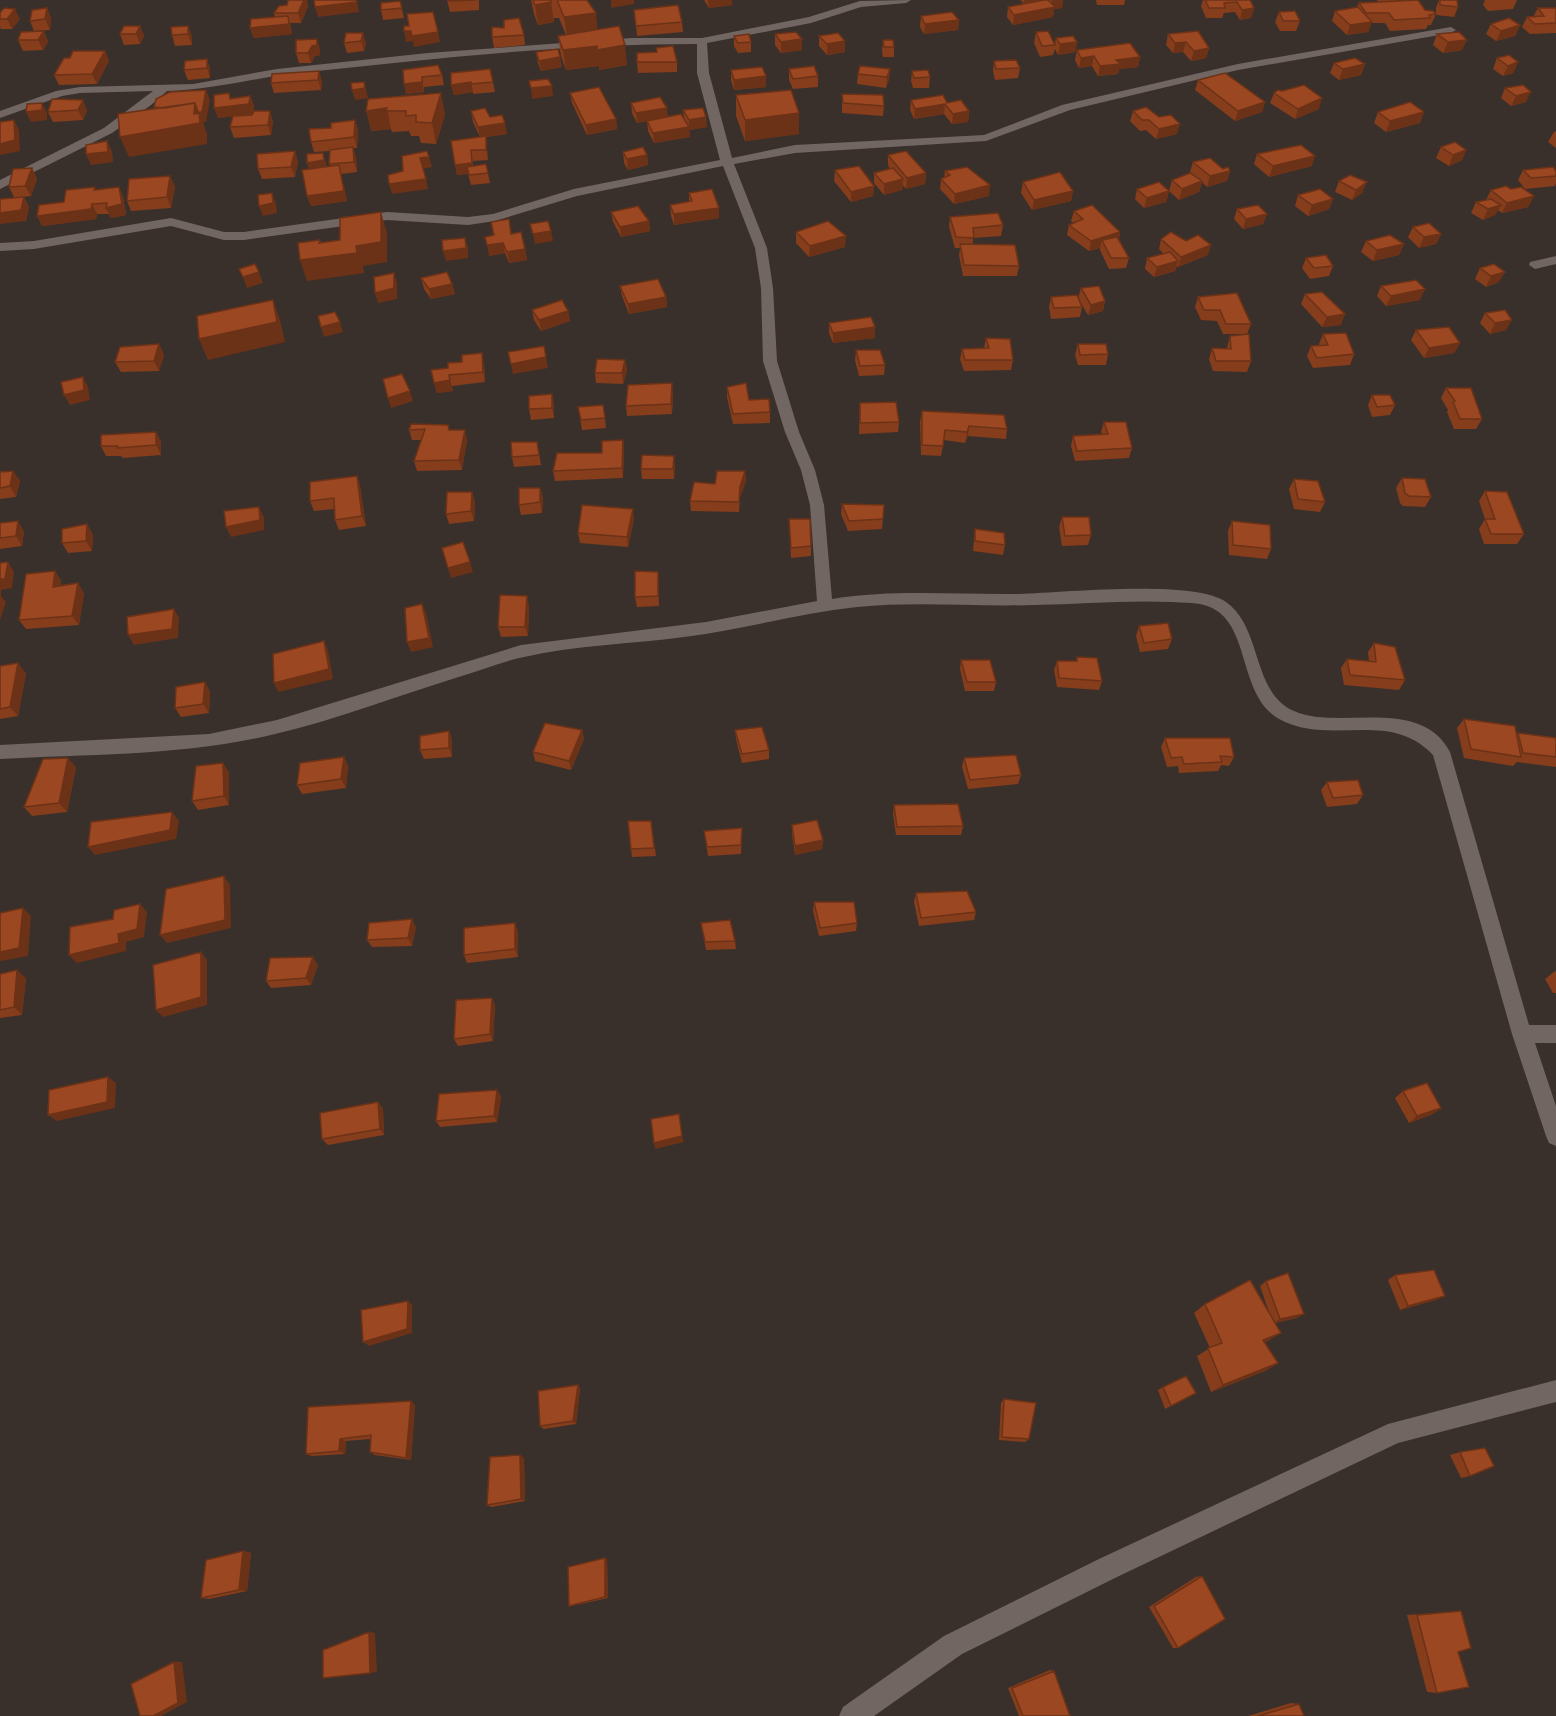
<svg xmlns="http://www.w3.org/2000/svg" width="1556" height="1716" font-family="Inter,sans-serif">
	<style>
		.lines { fill: none; stroke-linecap: round; stroke-linejoin: round }
		.minor { fill: #716662; fill-rule: evenodd }
		.wall { fill: #853d1c }
		.shaded-wall { fill: #6c3217 }
		.building { fill: #9b4721; stroke: #6c3217; stroke-width: 1.5 }
	</style>
	<rect width="100%" height="100%" fill="#39302c"/>
	<g class="lines">
		<!-- minor -->
		<path class="minor" d="M911,0L906,3L861,7L811,23L707,43L709,73L732,158L795,145L984,135L1062,105L1238,64L1451,27L1456,30L1451,33L1238,70L1070,110L986,141L795,153L734,164L767,248L773,288L777,361L799,432L815,470L824,505L832,599C894,589 956,595 1019,594C1063,593 1193,579 1226,602C1263,628 1251,692 1294,711C1338,731 1420,695 1450,752L1529,1025H1556V1043H1535L1556,1106V1146L1549,1143L1546,1136L1512,1034L1433,755C1390,709 1331,746 1281,720C1237,697 1252,625 1210,607C1199,602 1184,603 1172,602C1126,600 1080,604 1034,605C975,607 916,601 857,607C799,613 742,630 684,637C631,644 576,645 524,657C504,661 484,669 465,675C402,694 339,719 275,734C185,756 91,754 0,759V745L209,734L277,720L521,645L706,622L817,601L810,505L801,470L785,432L763,361L761,288L755,248L723,166L577,196L495,221L468,225L387,220L244,240H224L171,226L34,249L0,251V243L34,241L171,218L224,232H244L387,212L468,217L493,214L574,189L720,160L697,73V44C563,44 430,59 298,73C254,78 211,90 167,91L151,105L112,133L0,189V180L104,128L153,91L80,93L62,96L0,118V111L56,91L80,87L193,84L277,69L428,53L632,38H702L809,17L860,1Z
			M1556,256V264L1535,269L1529,265L1530,262Z
			M1556,1380V1402L1398,1443L1117,1577L962,1654L874,1716H839L843,1707L944,1636L1099,1559L1388,1424Z"/>
	</g>
	<!-- wall -->
	<path class="wall" d="M288,0H307L308,6L301,23H290L292,34L254,38L250,28L275,17L274,13L287,5Z
		M447,0H479V10L450,12Z
		M531,0H587L597,30L627,65L599,70V66L566,70L561,56L558,36L566,35L559,18H554V22L538,25L534,14Z
		M704,0H732V5L709,8Z
		M1020,0H1063L1062,8L1054,9L1053,17L1013,25L1007,17L1008,7L1024,3Z
		M1096,0H1125L1124,5H1097Z
		M1203,0H1250L1254,8L1251,18L1240,20L1235,12L1224,13L1222,18H1206L1201,6Z
		M1377,0H1397L1396,1L1436,14V8L1439,0H1457L1458,7L1454,17L1436,15V14L1431,25H1428L1426,29L1390,31L1385,23H1371L1368,32L1347,35L1332,21L1335,11L1357,7L1359,3L1379,2Z
		M1485,0H1517L1513,9L1488,11L1483,5Z
		M400,1L404,18L383,20L381,10Z
		M47,8L51,18L50,30L34,31L30,21Z
		M1538,8H1556V33L1530,34L1522,27L1527,17H1533Z
		M634,10L682,22L683,32L637,36Z
		M1279,12L1300,21L1296,31H1280L1275,22Z
		M0,13L20,19L12,29H1L0,27Z
		M921,16L959,20L958,30L924,34L920,27Z
		M1491,24L1520,25L1515,36L1496,41L1486,34Z
		M140,26L144,36L140,44L124,45L120,34Z
		M171,27L192,36V45L175,46L172,35Z
		M44,31L48,42L43,50L23,51L18,40Z
		M1036,32L1055,44L1056,38L1077,42L1075,52L1058,55L1055,49L1053,55L1040,57L1034,43Z
		M346,33L366,43L364,51L347,53L344,43Z
		M775,34L802,39V50L781,53L775,45Z
		M1168,34L1209,48L1206,58L1191,61L1183,52L1173,53L1166,45Z
		M1437,34L1462,50L1443,53L1433,45Z
		M524,35L525,45L494,48L492,37Z
		M734,36L751,42V52L738,53L734,46Z
		M819,36L845,52L827,55L819,46Z
		M883,40L894,47V57H883L882,51Z
		M320,49V55L315,56L311,63H299L296,53Z
		M1077,50L1140,57L1138,67L1119,69L1118,74L1098,76L1092,66L1079,68L1075,60Z
		M105,51L109,61L97,84L59,85L54,75L70,58Z
		M536,52L562,67L541,71L538,63Z
		M1497,58L1518,62L1513,73L1503,76L1493,69Z
		M207,59L210,69V78L188,80L184,70Z
		M994,61L1020,68L1018,78L995,80L993,71Z
		M637,62H677V72L638,73Z
		M1334,63L1365,64L1361,75L1339,80L1330,73Z
		M490,69L495,92L473,94V92L454,95L451,85Z
		M789,69L818,76V87L793,89L789,80Z
		M890,69L889,79L886,88L857,84L858,74Z
		M403,70L442,75L444,85L424,87V92L406,94Z
		M731,70L766,76V87L734,90L731,80Z
		M319,71L322,82L321,90L274,93L271,83Z
		M912,71L930,77L929,88H913L911,81Z
		M1198,80L1265,102L1262,112L1235,121L1195,90Z
		M1505,88L1526,102L1511,106L1501,98Z
		M570,93L616,119L617,129L587,135L572,103Z
		M1274,93L1319,109L1295,119L1270,103Z
		M842,94L884,106L883,116L842,113Z
		M736,95L799,113V134L745,141L736,116Z
		M250,96L254,106L253,113L273,121L271,135L234,138L230,127L233,116L218,118L231,98Z
		M52,99L87,110L83,120L53,122L48,112Z
		M368,99L445,114L436,144L421,143L419,136H411L409,131L392,132L391,129L371,131Z
		M911,100L947,103L969,111L968,122L952,124L944,114L914,119L910,110Z
		M631,103L668,117L684,118L683,110L707,127L689,130L690,137L654,143L648,131L647,121L637,123L632,113Z
		M471,111L490,117L507,134L486,137L488,160L473,161V166L486,164L490,183L471,185L468,174L457,175L455,165L480,137L473,122Z
		M1133,111L1177,134L1156,139L1146,130L1140,131L1130,121Z
		M1378,112H1424L1420,123L1386,132L1374,123Z
		M355,120L358,130L357,148H353L356,158L357,172L341,174L347,201L311,206L307,196L309,169L323,153L326,166H330V151L314,152L311,142L331,128Z
		M1556,131V148L1548,142L1554,132Z
		M1441,147L1466,150L1462,160L1449,166L1436,158Z
		M295,151L298,162L295,177L262,179L258,169Z
		M623,152L647,155L648,165L628,170L624,163Z
		M1257,154L1312,166L1269,177L1254,164Z
		M888,155L926,173L925,184L906,189L903,185L902,190L884,195L874,183V173L890,169L888,165Z
		M1193,162L1230,171L1227,181L1207,187L1202,182L1199,192L1179,200L1169,191L1172,180L1196,177L1190,172Z
		M32,168L37,179L31,196L24,197L29,207L26,221L9,187Z
		M835,170L874,186L873,196L851,202L834,181Z
		M1523,170L1556,171V183L1555,186L1525,189L1518,180Z
		M945,171L989,196L954,204L940,189L941,179L944,178Z
		M1339,181L1362,193L1352,200L1335,192Z
		M1023,182L1073,191L1071,201L1032,210L1021,193Z
		M175,186L171,208L131,211L127,201Z
		M119,187L123,197L126,215L111,218L109,214H97L96,219L42,226L64,202L96,190Z
		M1137,189L1169,191L1166,202L1144,208L1135,199Z
		M1511,189L1534,196L1528,207L1502,213L1498,210L1495,215L1483,220L1471,213L1476,202L1486,200L1491,190Z
		M689,193L719,218L674,225L671,216L670,205L689,202Z
		M1298,195L1333,199L1329,209L1308,216L1295,206Z
		M1237,209L1267,214L1263,224L1243,229L1234,219Z
		M1074,211L1120,232L1119,239L1129,258L1126,268L1109,269L1100,250V248L1089,251L1067,235L1069,225L1074,223L1071,221Z
		M611,212L649,221L650,231L621,237L613,222Z
		M950,217L1003,225L1001,236L973,238V244L1019,266L1017,276H963L959,255L960,248H955L949,227Z
		M491,222L512,233L525,249L527,260L509,263L505,253L489,256L493,235Z
		M1413,227L1441,234L1436,244L1419,248L1408,237Z
		M796,232L845,247L809,257L796,243Z
		M1161,239L1208,255L1178,267L1177,266L1175,271L1154,277L1145,269L1147,258L1164,254L1159,249Z
		M1366,241L1404,244L1399,255L1373,261L1361,252Z
		M1306,258L1333,266L1329,276L1310,279L1302,268Z
		M1480,268L1499,282L1486,287L1475,279Z
		M421,278L452,284L455,294L431,299L424,289Z
		M620,286L666,297L667,307L629,314L622,296Z
		M1381,286L1420,300L1386,306L1377,296Z
		M1081,288L1105,301L1103,311L1088,315L1078,298Z
		M1305,294L1341,325L1322,327L1301,304Z
		M1051,297L1082,307L1080,317L1051,319L1049,307Z
		M1198,297L1251,324L1247,334H1223L1217,321L1201,320L1195,307Z
		M532,310L568,311L570,321L541,331L534,320Z
		M1485,313L1506,330L1490,334L1480,323Z
		M829,323L875,327V338L833,343L829,333Z
		M1416,330L1460,343L1454,353L1424,358L1411,340Z
		M1323,334L1354,354L1350,365L1313,368L1307,356L1311,346L1319,345V344Z
		M1230,336L1251,361L1247,372L1213,371L1209,359L1212,348H1227Z
		M986,338L1013,360L1011,370L964,371L960,359L962,349L984,348Z
		M159,344L164,355L159,371L121,372L115,362Z
		M1078,344L1108,354L1106,365H1078L1075,355Z
		M856,350L885,365L884,375L859,376L855,360Z
		M625,360L627,370L623,384L596,383L595,373Z
		M484,363L485,382L452,386L453,391L437,393L431,370Z
		M727,387L770,412V423L733,424L727,397Z
		M1446,388L1482,419L1476,429H1454L1447,412L1448,410L1441,398Z
		M673,393L672,414L627,416L626,406Z
		M1372,395L1395,405L1390,415L1372,417L1368,405Z
		M860,403L899,422L898,432L859,434Z
		M554,404V418L531,420L529,409Z
		M603,405L606,428L582,430L578,407Z
		M922,411L1007,429L1006,439L968,436L965,443L944,440L941,456L921,455L920,422Z
		M1104,422L1132,448L1129,458L1075,461L1071,446L1073,436L1102,434L1101,432Z
		M411,424L449,430L467,440L462,470L417,471L414,461L421,440H412L409,430Z
		M156,432L161,442V455L123,458L121,456H106L101,446Z
		M624,450L623,478L555,481L553,471L602,453Z
		M539,452L541,465L514,467L512,457Z
		M675,466L674,479H642L641,469Z
		M13,471L20,481L16,497L0,499V472Z
		M745,471L746,481L740,497L739,512L691,511L690,501L715,484Z
		M357,476L360,486L366,526L339,530L335,520L334,509L314,511L310,501Z
		M1402,478L1431,497L1425,507L1403,506L1400,503L1396,488Z
		M1294,479L1325,502L1320,512L1294,509L1289,489Z
		M540,488L543,498L542,513L521,515L519,505Z
		M1485,491L1524,534L1517,544H1484L1479,529L1485,519L1479,501Z
		M472,492L475,503L474,521L449,524L446,514Z
		M842,504L884,505L882,529L848,531L841,514Z
		M1062,517L1091,535L1088,545L1062,546L1059,527Z
		M634,519L628,547L580,543L578,533Z
		M789,519L811,546V556L791,558Z
		M1232,521L1271,549L1267,559L1229,555L1228,531Z
		M0,523L24,531L22,546L0,549Z
		M975,529L1005,545L1003,555L973,551L974,539Z
		M93,534L92,551L68,553L62,543Z
		M55,571L61,581V586L84,593L79,625L26,629L19,620Z
		M658,572L659,606L637,607L635,597Z
		M529,606L528,636L501,637L498,627Z
		M1139,626L1172,639L1168,649L1140,652L1136,636Z
		M1374,643L1405,680L1399,690L1344,685L1341,668L1347,659L1369,661L1368,652Z
		M1077,657L1102,681L1099,690L1057,687L1054,670L1057,661H1076Z
		M961,660L996,682L994,691H965L960,669Z
		M0,666L26,673L18,716L0,719Z
		M205,682L210,692L209,713L181,717L175,708Z
		M1464,719L1517,735L1518,733L1556,738V767L1517,762L1513,766L1464,758L1457,728Z
		M582,730L584,739L571,770L535,761L533,752Z
		M735,730L769,750V759L742,763L736,739Z
		M449,731L452,740V757L424,759L420,750Z
		M1165,738L1234,757L1229,766L1221,765L1218,771L1179,773L1178,766L1167,767L1161,747Z
		M344,757L348,766L346,788L302,794L297,785Z
		M964,758L1021,775L1018,784L968,789L962,767Z
		M76,767L67,812L32,816L24,807Z
		M229,772V805L198,810L192,801Z
		M1327,782L1363,795L1357,804L1327,807L1321,790Z
		M894,805L963,826L961,835H896L893,814Z
		M651,821L656,856L632,857L631,849Z
		M792,825L823,840L822,849L795,855L792,834Z
		M704,831L742,837L741,854L708,856Z
		M916,893L976,912L974,920L919,926L914,902Z
		M814,902L857,923L856,931L819,936L813,911Z
		M701,923L735,941L736,949L706,950Z
		M416,927L412,946L372,947L367,940Z
		M518,931V957L467,963L464,955Z
		M318,965L311,985L271,988L266,981Z
		M1556,971V993H1553L1545,979L1554,972Z
		M0,974L26,978L22,1015L0,1018Z
		M492,998L495,1005L493,1041L458,1046L454,1039Z
		M497,1090L501,1097L497,1122L440,1127L436,1121Z
		M1403,1091L1441,1108L1433,1114L1409,1123L1395,1098Z
		M378,1102L383,1109L384,1135L328,1145L322,1139Z
		M1395,1275L1436,1300L1400,1310L1388,1280Z
		M1266,1281L1304,1314L1297,1318L1275,1323L1268,1341L1265,1342L1278,1363L1265,1371L1211,1392L1197,1356L1210,1348L1194,1313L1205,1304L1270,1315L1260,1286Z
		M578,1385L580,1389L576,1424L544,1429L540,1426Z
		M1163,1387L1196,1393L1165,1409L1158,1390Z
		M1004,1399L1029,1439L1025,1442L999,1440L1001,1403Z
		M415,1405L411,1460L375,1455L370,1452V1439L346,1441L345,1454L312,1456L306,1454Z
		M1460,1452L1470,1476L1461,1478L1450,1455Z
		M524,1458L525,1501L491,1507L487,1505Z
		M243,1551L251,1553L247,1591L209,1599L201,1598Z
		M605,1558L607,1559L608,1598L572,1606H569Z
		M1202,1576L1178,1648H1173L1149,1607L1196,1577Z
		M1461,1611L1458,1652L1437,1693L1427,1692L1407,1615Z
		M1050,1670L1054,1671L1070,1716H1019L1008,1688Z
		M1291,1703L1299,1704L1304,1716H1248Z"/>
	<!-- shaded-wall -->
	<path class="shaded-wall" d="M304,0H307L308,6L301,23L298,13Z
		M611,0H634V4L611,8Z
		M708,0H732V5L709,8Z
		M1024,0H1041L1024,3Z
		M1052,0H1063L1062,8L1054,9L1053,17L1013,25L1014,15L1051,8Z
		M357,2L359,12L318,17L315,7Z
		M551,2L554,22L538,25L535,5Z
		M47,8L51,18L50,30L45,19Z
		M1254,8L1251,18L1240,20L1242,10Z
		M15,9L20,19L12,29L7,19Z
		M596,13L598,33L567,37L564,17Z
		M288,16L292,34L254,38L250,28Z
		M959,20L958,30L924,34L925,24Z
		M1372,22L1368,32L1347,35L1350,25Z
		M1520,25L1515,36L1496,41L1501,31Z
		M140,26L144,36L140,44L136,34Z
		M188,26L192,36V45L188,34Z
		M44,31L48,42L43,50L38,40Z
		M404,31H411L438,32L440,42L414,47L413,41L406,42Z
		M363,33L366,43L364,51L361,41Z
		M317,39L320,49V55L315,56L311,63L308,53Z
		M802,39V50L781,53V42Z
		M1467,40L1462,50L1443,53L1448,42Z
		M845,41V52L827,55V44Z
		M1077,42L1075,52L1058,55L1060,44Z
		M1186,42L1183,52L1173,53L1175,43Z
		M625,45L627,65L599,70V66L566,70L563,50L597,46Z
		M1209,48L1206,58L1191,61L1194,51Z
		M105,51L109,61L97,84L92,74Z
		M1094,56L1092,66L1079,68L1081,58Z
		M560,57L562,67L541,71L539,61Z
		M1140,57L1138,67L1119,69L1118,74L1098,76L1100,66L1116,60Z
		M207,59L210,69V78L207,68Z
		M1518,62L1513,73L1503,76L1508,66Z
		M1365,64L1361,75L1339,80L1343,69Z
		M890,69L889,79L886,88L887,77Z
		M319,71L322,82L321,90L318,80Z
		M766,76V87L734,90V80Z
		M422,77L424,92L406,94L404,84Z
		M364,82L368,98L355,100L352,90Z
		M471,82L473,92L454,95L451,85Z
		M552,86L553,96L532,99L531,88Z
		M206,90L210,100L206,122H203L207,134V144L129,157L120,137L195,103Z
		M1531,92L1526,102L1511,106L1516,96Z
		M229,93L233,104L250,96L254,106L253,114L218,118L214,108L230,99Z
		M441,93L445,114L436,144L432,123Z
		M1322,98L1319,109L1295,119L1298,109Z
		M83,100L87,110L83,120L78,110Z
		M1265,102L1262,112L1235,121L1238,111Z
		M42,103L47,113V120L31,122L26,112Z
		M945,104L944,114L914,119L915,109Z
		M387,108L391,129L371,131L366,111Z
		M667,108L668,118L637,123L636,113Z
		M270,111L273,121L271,135L268,125Z
		M969,111L968,122L952,124L953,114Z
		M1424,112L1420,123L1386,132L1390,121Z
		M799,113V134L745,141V120Z
		M706,117L707,127L689,130V120Z
		M616,119L617,129L587,135L586,125Z
		M14,120L19,130L20,151L0,155V144Z
		M355,120L358,130L357,148L354,137Z
		M505,123L507,134L486,137L488,160L486,150L480,138L478,127Z
		M1180,124L1177,134L1156,139L1159,129Z
		M689,127L690,137L654,143L653,133Z
		M107,141L112,151L113,162L91,165L86,154Z
		M353,147L356,158L357,172L354,162Z
		M471,150L474,173L457,175L455,165Z
		M1466,150L1462,160L1449,166L1453,155Z
		M295,151L298,162L295,177L291,167Z
		M323,153L326,164L327,171L310,173L307,163Z
		M647,155L648,165L628,170L627,159Z
		M1315,156L1312,166L1269,177L1273,166Z
		M429,157L432,167L422,169L420,158Z
		M339,165L347,201L311,206L307,196Z
		M32,168L37,179L31,196L25,186Z
		M1230,171L1227,181L1207,187L1210,176Z
		M926,173L925,184L906,189L907,178Z
		M170,176L175,186L171,208L167,197Z
		M426,179L428,189L392,194L389,184Z
		M903,179L902,190L884,195V184Z
		M1202,181L1199,192L1179,200L1182,189Z
		M1367,182L1362,193L1352,200L1356,190Z
		M990,185L989,196L954,204L955,194Z
		M874,186L873,196L851,202V192Z
		M119,187L123,197L126,215L111,218L106,208Z
		M1073,191L1071,201L1032,210L1034,200Z
		M1169,191L1166,202L1144,208L1147,198Z
		M272,193L276,204L277,213L263,216L259,206Z
		M1534,196L1528,207L1502,213L1507,203Z
		M24,197L29,207L26,221L0,224V213Z
		M1333,199L1329,209L1308,216L1312,205Z
		M92,204L97,214L96,219L42,226L37,216Z
		M1501,205L1495,215L1483,220L1488,209Z
		M719,208V218L674,225V214Z
		M381,212L387,233V262L363,266L364,273L307,281L300,260L319,243L320,240L325,257L356,246Z
		M1267,214L1263,224L1243,229L1246,219Z
		M649,221L650,231L621,237L620,227Z
		M551,231L553,241L535,244L533,234Z
		M1120,232L1118,243L1102,240L1100,248L1089,251L1091,241Z
		M1441,234L1436,244L1419,248L1424,237Z
		M846,236L845,247L809,257L810,246Z
		M465,238L468,248V258L446,261L443,251Z
		M503,243L505,253L489,256L487,245Z
		M1404,244L1399,255L1373,261L1377,250Z
		M1211,245L1208,255L1178,267L1181,257Z
		M525,249L527,260L509,263L507,252Z
		M1178,261L1175,271L1154,277L1157,267Z
		M259,272L263,283L247,288L243,277Z
		M1505,272L1499,282L1486,287L1491,276Z
		M394,273L397,283V299L378,303L375,293Z
		M452,284L455,294L431,299L429,289Z
		M1425,289L1420,300L1386,306L1391,296Z
		M666,297L667,307L629,314L628,304Z
		M273,300L280,320L285,342L208,360L199,339Z
		M1105,301L1103,311L1088,315L1091,305Z
		M568,311L570,321L541,331L539,320Z
		M1345,314L1341,325L1322,327L1327,317Z
		M1512,320L1506,330L1490,334L1495,323Z
		M340,322L343,332L324,337L321,327Z
		M875,327V338L833,343V333Z
		M1460,343L1454,353L1424,358L1429,348Z
		M159,344L164,355L159,371L154,361Z
		M482,353L484,363L485,382L483,372Z
		M546,357L548,368L513,374L511,364Z
		M625,360L627,370L623,384L622,373Z
		M449,375L453,391L437,393L434,383Z
		M83,377L88,387L90,400L70,405L64,395Z
		M672,383L673,393L672,414L671,404Z
		M410,391L413,401L391,408L388,398Z
		M552,394L554,404V418L552,408Z
		M969,426L968,436L965,443L967,432Z
		M465,430L467,440L462,470L459,460Z
		M156,432L161,442V455L156,445Z
		M623,440L624,450L623,478L622,468Z
		M674,456L675,466L674,479L673,469Z
		M13,471L20,481L16,497L10,486Z
		M745,471L746,481L740,497L739,512L740,487Z
		M357,476L360,486L366,526L362,516Z
		M540,488L543,498L542,513L540,502Z
		M472,492L475,503L474,521L471,511Z
		M259,507L264,517V530L231,537L226,527Z
		M633,509L634,519L628,547L627,537Z
		M18,521L24,531L22,546L16,536Z
		M87,524L93,534L92,551L86,541Z
		M8,562L14,572L12,588L1,590V596L6,602L0,620V579Z
		M470,562L473,572L451,578L448,568Z
		M55,571L61,581L59,597L53,587Z
		M78,583L84,593L79,625L72,616Z
		M527,596L529,606L528,636L525,627Z
		M422,604L426,613L433,647L411,652L407,642Z
		M174,609L179,618L178,638L134,645L128,635Z
		M324,641L328,651L333,679L278,692L274,683Z
		M18,663L26,673L18,716L10,707Z
		M205,682L210,692L209,713L203,704Z
		M582,730L584,739L571,770L569,761Z
		M449,731L452,740V757L449,748Z
		M344,757L348,766L346,788L341,779Z
		M68,758L76,767L67,812L59,803Z
		M223,763L229,772V805L224,796Z
		M172,812L179,821L176,839L95,855L88,847Z
		M823,840L822,849L795,855V846Z
		M224,876L230,885L231,928L167,943L160,935Z
		M140,904L147,912L144,937L126,942V951L77,963L69,955L118,934Z
		M23,908L31,916L28,956L1,961L0,960V952Z
		M412,919L416,927L412,946L408,938Z
		M515,923L518,931V957L515,949Z
		M201,952L207,960V1005L163,1017L156,1010Z
		M313,957L318,965L311,985L306,978Z
		M17,970L26,978L22,1015L14,1007Z
		M492,998L495,1005L493,1041L490,1034Z
		M108,1077L116,1083L115,1108L57,1121L48,1115Z
		M497,1090L501,1097L497,1122L494,1116Z
		M378,1102L383,1109L384,1135L380,1129Z
		M1441,1108L1433,1114L1409,1123L1417,1116Z
		M682,1136L684,1142L655,1149L654,1143Z
		M1445,1296L1436,1300L1400,1310L1408,1306Z
		M408,1301L412,1305V1333L369,1346L363,1342Z
		M1304,1314L1297,1318L1273,1323L1280,1319Z
		M1281,1333L1268,1341L1251,1348L1263,1340Z
		M1278,1363L1265,1371L1211,1392L1223,1385Z
		M578,1385L580,1389L576,1424L573,1421Z
		M411,1401L415,1405L411,1460L406,1458Z
		M340,1439L346,1441L345,1454L339,1451Z
		M520,1455L524,1458L525,1501L521,1499Z
		M243,1551L251,1553L247,1591L239,1590Z
		M605,1558L607,1559L608,1598L605,1597Z
		M369,1632L375,1633L377,1672L370,1673Z
		M174,1662H182L187,1702L161,1716H153Z"/>
	<!-- building -->
	<path class="building" d="M288,0H304L298,13H274L279,6L287,5Z
		M314,0H356L357,2L315,7Z
		M448,0H476L448,1Z
		M533,0H551V2L535,5Z
		M557,0H587L596,13L564,17Z
		M1044,0H1048L1055,7L1014,15L1008,7Z
		M1205,0H1250L1254,8L1242,10L1237,2L1224,3L1225,8H1209Z
		M1418,0L1425,10L1433,11L1436,14L1429,15L1430,18L1394,20L1389,13H1366L1359,3Z
		M1440,0H1457L1458,7L1440,5Z
		M400,1L402,8L381,10V3Z
		M678,5L682,22L636,26L634,10Z
		M1358,7L1372,22L1350,25L1335,11Z
		M4,8L15,9L7,19H0V13Z
		M47,8L45,19L30,21L32,10Z
		M1538,8H1556V23L1535,24L1527,17L1544,16Z
		M1295,11L1300,21H1283L1279,12Z
		M433,12L438,32L412,36L411,31H404V26H409L407,14Z
		M952,12L959,20L925,24L921,16Z
		M288,16L289,24L250,28L251,19Z
		M519,18L524,35L492,37V27L504,28V20Z
		M1509,18L1520,25L1501,31L1491,24Z
		M124,26H140L136,34H120Z
		M188,26V34L172,35L171,27Z
		M619,26L625,45L597,50V46L563,50L558,36Z
		M44,31L38,40H18L21,32Z
		M1048,31L1055,45L1042,46L1036,32Z
		M1198,31L1209,48L1194,51L1186,42L1175,43L1168,34Z
		M796,32L802,39L781,42L775,34Z
		M1459,32L1467,40L1448,42L1437,34Z
		M346,33H363L361,41L344,43Z
		M838,33L845,41L827,44L819,36Z
		M749,34L751,42L738,43L734,36Z
		M1073,36L1077,42L1060,44L1056,38Z
		M317,39V45L312,46L308,53H296V40Z
		M883,40H893L894,47H884Z
		M1130,43L1140,57L1116,60L1121,64L1100,66L1094,56L1081,58L1077,50Z
		M673,46L677,62H637V53L657,52L656,48Z
		M558,49L560,57L539,61L536,52Z
		M73,51H105L92,74L54,75L64,58H70Z
		M1509,55L1518,62L1508,66L1497,58Z
		M1355,58L1365,64L1343,69L1334,63Z
		M207,59V68L184,70L185,61Z
		M1016,60L1020,68L996,69L994,61Z
		M438,65L442,75L422,77V82L404,84L403,70Z
		M814,66L818,76L793,79L789,69Z
		M860,66L890,69L887,77L858,74Z
		M762,67L766,76L734,80L731,70Z
		M490,69L493,82L471,84V82L451,85V73Z
		M928,70L930,77L914,78L912,71Z
		M319,71L318,80L271,83L272,74Z
		M1225,73L1265,102L1238,111L1198,80Z
		M548,79L552,86L531,88L529,81Z
		M364,82L365,88L352,90L351,83Z
		M1304,85L1322,98L1298,109L1274,93L1278,90L1282,91Z
		M1523,85L1531,92L1516,96L1505,88Z
		M599,87L616,119L586,125L570,93Z
		M206,90L202,112H198L195,103L165,108L154,107L156,99L170,92Z
		M791,90L799,113L745,120L736,95Z
		M229,93L230,99L250,96L249,104L214,108V95Z
		M441,93L432,123L416,122V115L406,116V111H386L387,108L366,111L368,99Z
		M842,94L883,95L884,106L843,103Z
		M943,95L947,103L961,100L969,111L953,114L945,104L915,109L911,100Z
		M660,97L667,108L636,113L631,103Z
		M52,99L83,100L78,110L48,112Z
		M1410,102L1424,112L1390,121L1378,112Z
		M42,103V110L26,112L27,104Z
		M195,103L194,114L199,113L200,123L120,137L118,114Z
		M1146,107L1159,117L1171,115L1180,124L1159,129L1149,120H1142L1133,111Z
		M485,108L490,117L502,115L505,123L478,127L471,111Z
		M703,108L706,117L689,120L683,110Z
		M254,111H270L268,125L230,127L233,116L252,115Z
		M681,114L689,127L653,133L647,121Z
		M14,120L15,140L0,144V122Z
		M355,120L354,137L311,142L309,129L331,128V123Z
		M486,136V150H471L472,163L455,165L451,141Z
		M107,141L108,152L86,154V145Z
		M1455,142L1466,150L1453,155L1441,147Z
		M1301,145L1315,156L1273,166L1257,154Z
		M353,147L354,162L329,164L330,150Z
		M643,147L647,155L627,159L623,152Z
		M295,151L291,167L258,169L257,154Z
		M427,151L429,157L420,158L426,179L389,184L388,175L403,171L402,156Z
		M906,151L926,173L907,178L888,155Z
		M323,153L324,160L307,163V154Z
		M1210,158L1223,169L1228,167L1230,171L1210,176L1193,162Z
		M486,164L488,173L469,175L467,167Z
		M339,165L344,191L307,196L302,170Z
		M859,166L874,186L851,192L835,170Z
		M967,167L990,185L955,194L941,179L950,175L945,171Z
		M1553,167L1556,171V176L1531,178L1523,170Z
		M32,168L25,186L9,187L13,169Z
		M893,168L903,179L884,184L874,173Z
		M1060,172L1073,191L1034,200L1023,182Z
		M1190,173L1202,181L1182,189L1172,180Z
		M1350,175L1367,182L1356,190L1339,181Z
		M170,176L167,197L127,201L129,179Z
		M1159,182L1169,191L1147,198L1137,189Z
		M1506,186L1511,189L1521,187L1534,196L1507,203L1491,190Z
		M95,187L94,190L119,187L122,204L106,208L107,203L92,204L91,209L37,216L39,205L64,202L66,190Z
		M712,189L719,208L674,214L670,205L692,201L689,193Z
		M1320,189L1333,199L1312,205L1298,195Z
		M272,193L273,203L259,206L258,195Z
		M24,197L21,210L0,213V199Z
		M1491,199L1501,205L1488,209L1476,202Z
		M1092,205L1120,232L1091,241L1069,225L1083,219L1074,211Z
		M1258,205L1267,214L1246,219L1237,209Z
		M638,206L649,221L620,227L611,212Z
		M381,212V242L356,246L357,253L300,260L298,243L320,240L319,243L340,240V218Z
		M998,213L1003,225L973,228L974,238L956,237L950,217Z
		M509,219L511,234L521,232L525,249L507,252L503,243L487,245L485,237L494,235L491,222Z
		M548,221L551,231L533,234L530,224Z
		M828,221L846,236L810,246L796,232Z
		M1429,223L1441,234L1424,237L1413,227Z
		M1171,232L1186,241L1198,235L1211,245L1181,257L1161,239Z
		M1390,235L1404,244L1377,250L1366,241Z
		M1117,237L1129,258H1111L1102,240Z
		M465,238L466,248L443,251L442,240Z
		M960,244L1015,245L1019,266L964,265Z
		M1170,252L1178,261L1157,267L1147,258Z
		M1326,255L1333,266L1314,268L1306,258Z
		M255,264L259,272L243,277L239,269Z
		M1494,264L1505,272L1491,276L1480,268Z
		M447,272L452,284L429,289L421,278Z
		M394,273V288L375,293L374,277Z
		M658,279L666,297L628,304L620,286Z
		M1416,280L1425,289L1391,296L1381,286Z
		M1099,286L1105,301L1091,305L1081,288Z
		M1322,292L1345,314L1327,317L1305,294Z
		M1237,293L1251,324H1226L1220,310H1204L1198,297Z
		M1077,295L1082,307L1054,308L1051,297Z
		M273,300L277,322L199,339L197,316Z
		M562,300L568,311L539,320L532,310Z
		M1505,310L1512,320L1495,323L1485,313Z
		M335,312L340,322L321,327L318,316Z
		M871,317L875,327L833,333L829,323Z
		M1449,327L1460,343L1429,348L1416,330Z
		M1346,333L1354,354L1317,358L1311,346L1328,345L1323,334Z
		M1249,334L1251,361H1216L1212,348L1231,349L1230,336Z
		M986,338L1010,339L1013,360H965L962,349L989,348Z
		M159,344L154,361L115,362L120,347Z
		M1078,344H1106L1108,354L1080,355Z
		M544,346L546,357L511,364L508,352Z
		M856,350H880L885,365L860,366Z
		M482,353L483,372L449,375L450,380L434,383L431,370L448,368V363L462,362V355Z
		M597,359L625,360L622,373H595Z
		M402,374L410,391L388,398L383,379Z
		M83,377L84,390L64,395L61,382Z
		M672,383L671,404L626,406L628,385Z
		M746,383L749,400L769,399L770,412L733,414L727,387Z
		M1446,388H1471L1482,419H1460L1453,402L1455,401Z
		M552,394V408L529,409V396Z
		M1372,395H1390L1395,405L1377,407Z
		M896,402L899,422L860,423V403Z
		M603,405L605,418L581,420L578,407Z
		M922,411L1004,415L1007,429L969,426L967,432L945,430L943,446L922,445Z
		M1104,422H1126L1132,448L1077,451L1073,436L1108,434Z
		M411,424L448,425L449,430H465L459,460L414,461L425,429L409,430Z
		M156,432V445L117,448L118,446H101V435Z
		M623,440L622,468L553,471L557,453H602V441Z
		M511,442H537L539,455L512,457Z
		M642,455L674,456L673,469H641Z
		M13,471L10,486L0,488V472Z
		M717,471H745L740,487L739,502L690,501L694,482L715,484Z
		M357,476L362,516L335,520L334,498L310,501V482Z
		M1402,478L1425,479L1431,497L1409,496L1405,493Z
		M1294,479L1318,481L1325,502L1298,499Z
		M519,488H540V502L519,505Z
		M1485,491L1507,492L1524,534H1491L1485,519H1495Z
		M447,492H472L471,511L446,514Z
		M842,504L884,505L883,519L849,521Z
		M582,505L633,509L627,537L578,533Z
		M259,507L260,520L226,527L224,511Z
		M1062,517H1089L1091,535L1065,536Z
		M789,519H810L811,546L791,548Z
		M18,521L16,536L0,538V523Z
		M1232,521L1270,525L1271,549L1233,545Z
		M87,524L86,541L62,543V529Z
		M975,529L1004,533L1005,545L975,541Z
		M463,542L470,562L448,568L442,548Z
		M8,562L5,579H0V563Z
		M55,571L53,587L78,583L72,616L19,620L26,574Z
		M635,571L658,572V596L635,597Z
		M500,595L527,596L525,627H498Z
		M422,604L429,638L407,642L405,608Z
		M174,609L172,629L128,635L127,617Z
		M1168,623L1172,639L1144,643L1139,626Z
		M324,641L329,669L274,683L273,654Z
		M1374,643L1395,647L1405,680L1350,675L1347,659L1376,662Z
		M1077,657L1097,658L1102,681L1059,678L1057,661H1077Z
		M961,660H990L996,682H967Z
		M18,663L10,707L0,709V666Z
		M205,682L203,704L175,708L176,687Z
		M1464,719L1515,726L1521,757L1471,749Z
		M545,723L582,730L569,761L533,752Z
		M762,727L769,750L742,754L735,730Z
		M449,731V748L420,750V736Z
		M1518,733L1556,738V757L1523,753Z
		M1165,738H1230L1234,757L1220,756L1222,762L1184,764L1182,757L1171,758Z
		M1016,755L1021,775L970,780L964,758Z
		M344,757L341,779L297,785L300,763Z
		M68,758L59,803L24,807L43,759Z
		M223,763L224,796L192,801L196,766Z
		M1358,780L1363,795L1333,798L1327,782Z
		M958,804L963,826L897,827L894,805Z
		M172,812L170,830L88,847L91,822Z
		M817,820L823,840L795,846L792,825Z
		M628,821H651L654,848L631,849Z
		M742,828L741,845L707,847L704,831Z
		M224,876L225,920L160,935L166,889Z
		M967,891L976,912L921,918L916,893Z
		M814,902H854L857,923L820,928Z
		M140,904L137,929L118,934L119,943L69,955L70,927L113,919L114,910Z
		M23,908L19,948L0,952V913Z
		M412,919L408,938L367,940L369,923Z
		M730,920L735,941L705,942L701,923Z
		M515,923V949L464,955V928Z
		M201,952V997L156,1010L153,965Z
		M313,957L306,978L266,981L270,958Z
		M17,970L14,1007L0,1010V974Z
		M492,998L490,1034L454,1039L456,1000Z
		M108,1077L107,1102L48,1115L49,1090Z
		M1427,1083L1441,1108L1417,1116L1403,1091Z
		M497,1090L494,1116L436,1121L439,1094Z
		M378,1102L380,1129L322,1139L320,1113Z
		M679,1114L682,1136L654,1143L651,1119Z
		M1434,1270L1445,1296L1408,1306L1395,1275Z
		M1288,1273L1304,1314L1280,1319L1266,1281Z
		M1250,1280L1281,1333L1263,1340L1278,1363L1223,1385L1208,1348L1222,1343L1205,1304Z
		M408,1301L407,1329L363,1342L361,1310Z
		M1186,1376L1196,1393L1171,1406L1163,1387Z
		M578,1385L573,1421L540,1426L538,1391Z
		M1004,1399L1036,1403L1029,1439L1002,1437Z
		M411,1401L406,1458L370,1452L371,1435L340,1439L339,1451L306,1454L308,1407Z
		M1485,1448L1494,1466L1470,1476L1460,1452Z
		M520,1455L521,1499L487,1505L490,1457Z
		M243,1551L239,1590L201,1598L206,1560Z
		M605,1558V1597L569,1606L568,1567Z
		M1202,1576L1225,1619L1178,1648L1154,1606Z
		M1461,1611L1471,1648L1458,1652L1469,1687L1437,1693L1417,1615Z
		M369,1632L370,1673L323,1678V1650Z
		M174,1662L178,1703L153,1716H140L131,1684Z
		M1054,1671L1070,1716H1023L1012,1688Z
		M1299,1704L1304,1716H1258Z"/>
</svg>
